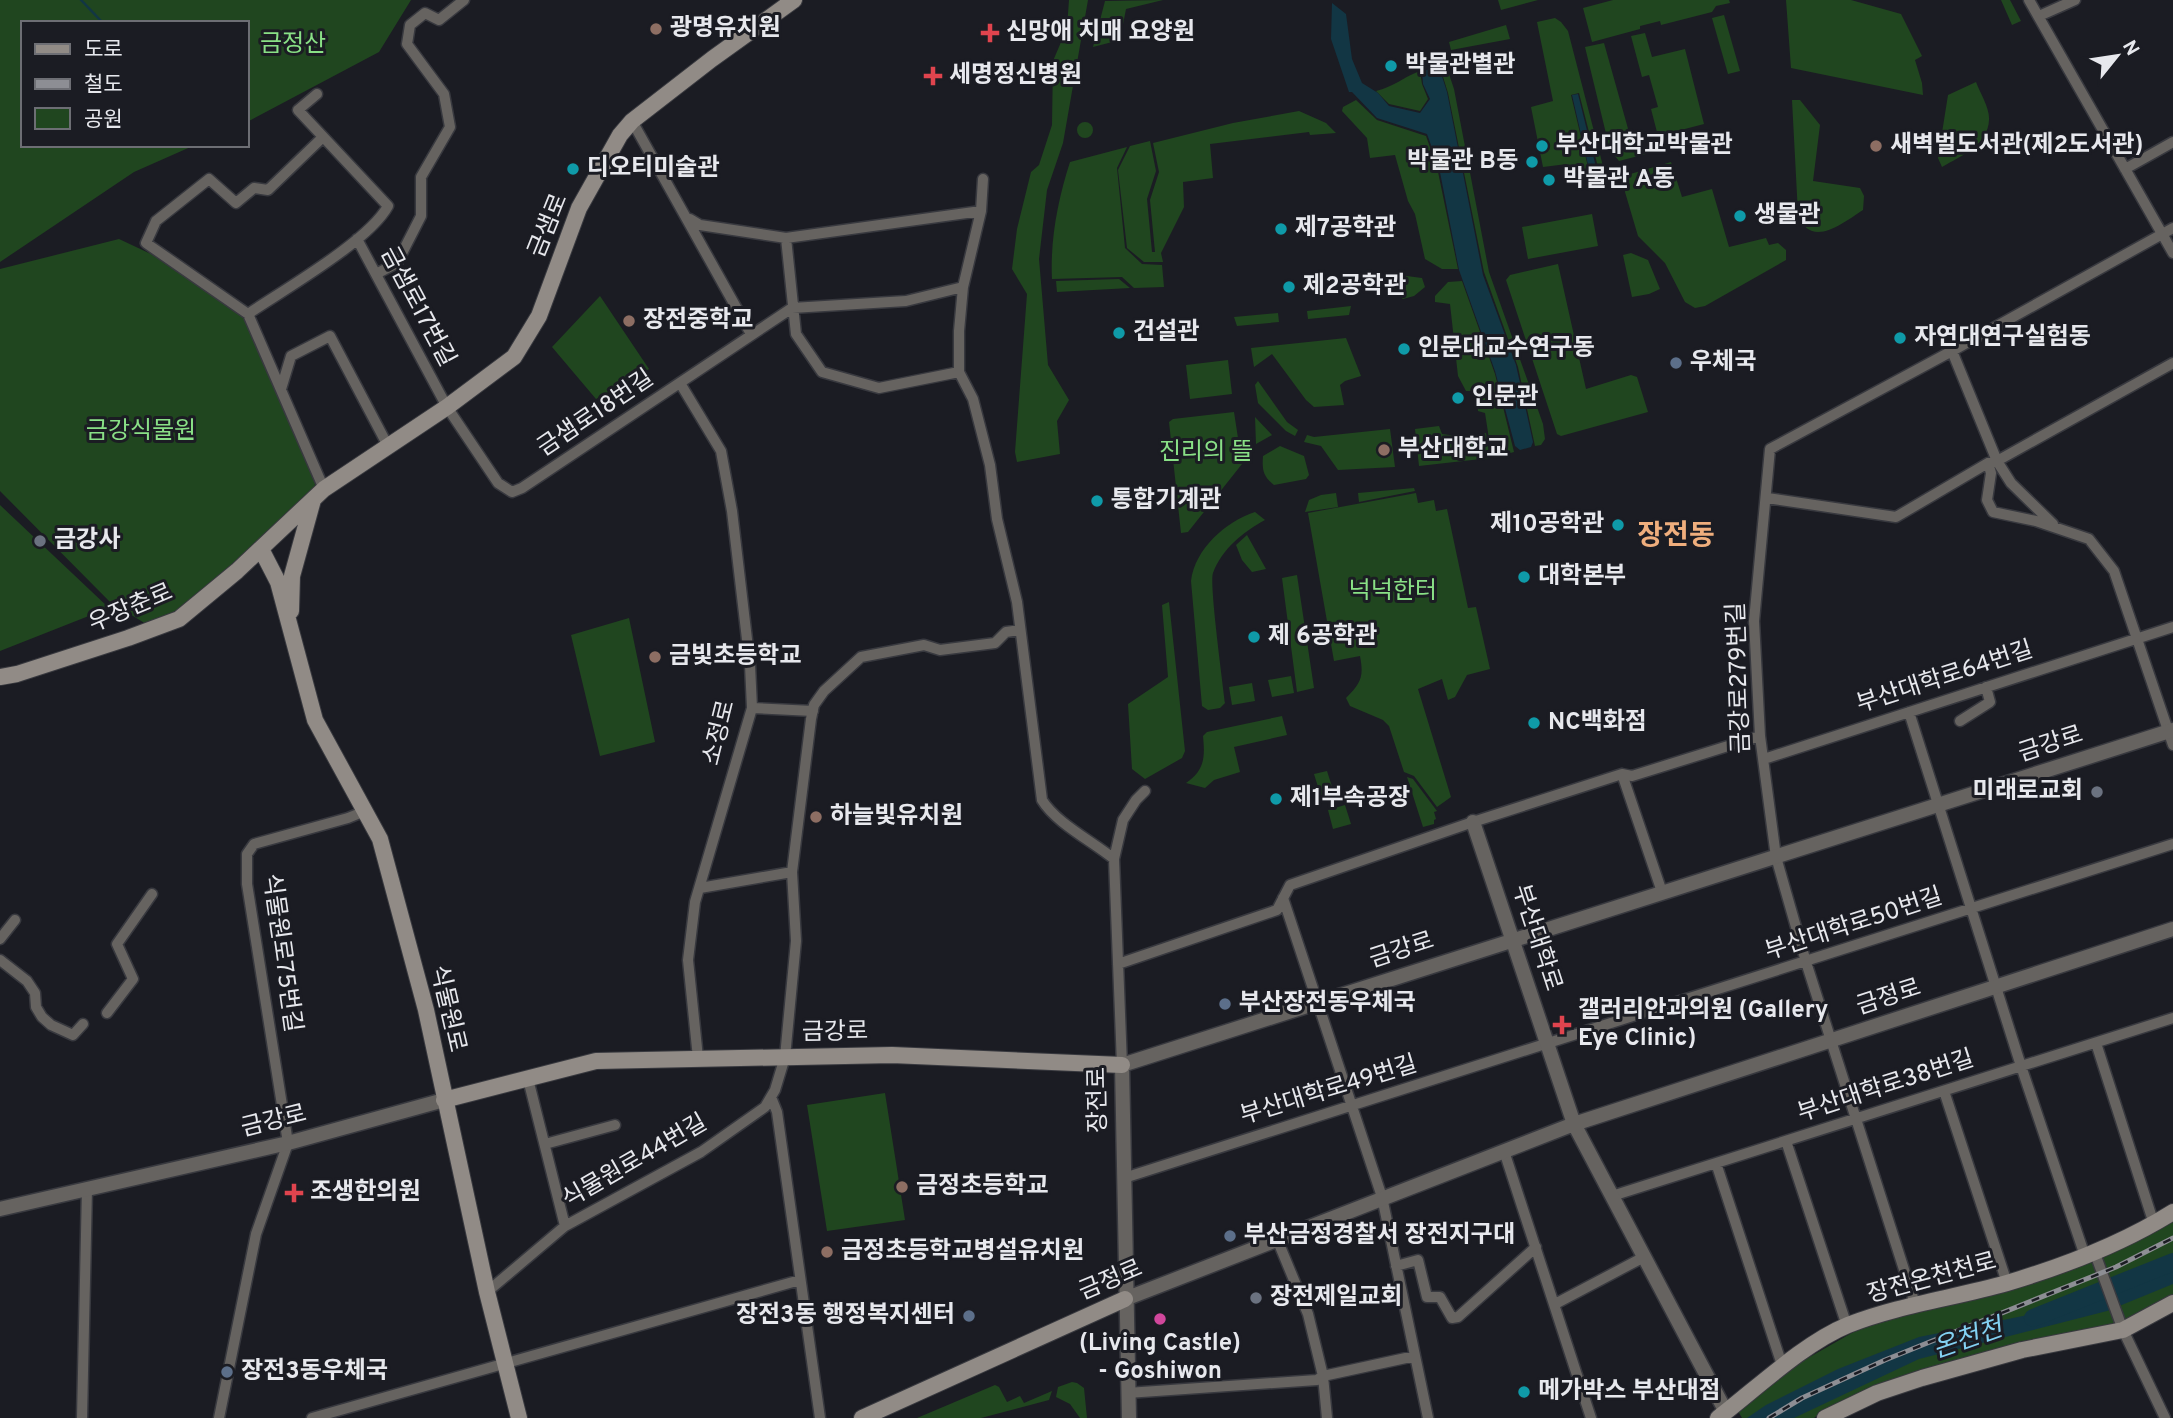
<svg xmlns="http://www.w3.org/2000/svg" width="2173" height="1418" font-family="Overpass,'Noto Sans KR',sans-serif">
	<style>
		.green { fill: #20461f }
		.water { fill: #123644 }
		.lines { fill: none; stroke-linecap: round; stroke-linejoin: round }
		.stream { stroke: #123644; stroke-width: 2.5 }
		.river { stroke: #123644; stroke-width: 18 }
		.minor-casing { stroke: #38393f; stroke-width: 13 }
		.tertiary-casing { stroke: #38393f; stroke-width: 17 }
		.secondary-casing { stroke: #38393f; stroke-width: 18 }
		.minor { stroke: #666360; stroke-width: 10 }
		.tertiary { stroke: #666360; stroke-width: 14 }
		.secondary { stroke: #918b86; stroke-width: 16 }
		.rail-casing { stroke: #8d8e94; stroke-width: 5 }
		.rail { stroke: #1b1c23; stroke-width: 2.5; stroke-dasharray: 8; stroke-linecap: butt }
		.education-dot { fill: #8d6e63; stroke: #1b1c23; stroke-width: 2.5 }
		.health-dot { fill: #e0444e; stroke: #1b1c23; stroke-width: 2.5 }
		.culture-dot { fill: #0f9aa8; stroke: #1b1c23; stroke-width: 2.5 }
		.service-dot { fill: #5c6f8a; stroke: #1b1c23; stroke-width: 2.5 }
		.worship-dot { fill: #6b7280; stroke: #1b1c23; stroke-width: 2.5 }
		.hotel-dot { fill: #d1479c; stroke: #1b1c23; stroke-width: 2.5 }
		.labels { text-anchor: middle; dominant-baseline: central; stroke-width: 6; stroke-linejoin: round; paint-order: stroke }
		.poi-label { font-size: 24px; font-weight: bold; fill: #e7e8ed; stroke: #1b1c23; text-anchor: start }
		.park-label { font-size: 24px; fill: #89e086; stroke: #1b1c23 }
		.street-label { font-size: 24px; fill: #e7e8ed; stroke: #1b1c23 }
		.water-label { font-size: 26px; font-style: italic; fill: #83d1f2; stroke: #1b1c23 }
		.quarter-label { font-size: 28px; font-weight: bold; fill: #efae7d; stroke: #1b1c23 }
	</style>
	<rect width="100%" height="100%" fill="#1b1c23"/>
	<!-- green -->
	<path class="green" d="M0,0H411L379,52L247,122V23H23V145H195L134,172L0,262Z
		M1069,0H1088L1063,143L1047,190L1039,259L1048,365L1069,400L1057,421L1060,454L1017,462L1015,452L1027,294L1012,269L1017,229L1031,172L1039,165L1052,125L1053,61L1067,28Z
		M1163,0L1126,9L1120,40L1093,47L1105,1Z
		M1498,0H1538L1501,10Z
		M1613,0H1729L1730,3L1716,6L1712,12L1661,25L1660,21L1640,26V29L1592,42L1583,8Z
		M1786,0H1851L1901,14L1922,56L1915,60L1922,83L1923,95L1791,68Z
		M2001,0H2010L2021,21L2012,25Z
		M1724,15L1740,71L1728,74L1712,18Z
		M1555,18L1561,22L1568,31L1604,170L1599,171L1579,93L1571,95L1589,171L1569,173L1567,164L1543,167L1531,107L1553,101L1537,22Z
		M1506,25L1510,39L1451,50L1449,42Z
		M1645,33L1652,57L1685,49L1704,124L1658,136L1651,109L1658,107L1649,75L1642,77L1631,36Z
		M1604,43L1634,150L1679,139L1681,145L1619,161L1610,150L1585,47Z
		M1440,67L1447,68L1454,89L1489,272L1543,424L1545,439L1541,445L1535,446L1518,367L1484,272L1448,93Z
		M1420,71L1422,84L1428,99L1420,111L1389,104L1376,91C1396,86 1403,77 1420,71Z
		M1976,82C1980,93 1990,108 1989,120C1988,145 1961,156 1942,167L1938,158L1948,95Z
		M1356,100L1377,120L1426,136L1437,167L1458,269H1442L1425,259L1415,214L1408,201L1395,155L1370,158L1367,138L1342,111L1343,107Z
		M1792,100H1800L1820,125L1813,181L1860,188L1864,196L1863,210C1843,223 1810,250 1798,214Z
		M1299,111L1326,123L1336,133L1310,135L1309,132L1210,144L1213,178L1183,182L1184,207L1161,253L1163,262H1144L1127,248L1118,170L1130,146L1150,141L1156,171L1147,199L1152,252H1155L1150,200L1159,172L1153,143L1233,123Z
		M1077 130a8 8 0 1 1 16 0a8 8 0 1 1-16 0Z
		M1127,147L1117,168L1125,248L1142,264L1162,265L1164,287L1134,288L1122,277L1052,279C1050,240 1058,199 1070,162Z
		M1671,162L1682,197L1712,189L1729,247L1766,238L1769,245L1778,243L1786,250V260L1705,306L1695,308L1685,302L1665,263L1638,236L1625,192L1627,175Z
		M1592,214L1598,246L1528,259L1522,227Z
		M119,239L151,254L244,317L315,483L314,499L156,630L110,602L0,491V269Z
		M1631,253L1648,260L1660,289L1649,294L1632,297L1623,255Z
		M1558,264L1586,389L1631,375L1637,377L1648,412L1561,436L1557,434L1506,280L1510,275Z
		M1399,275L1422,278L1425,287L1414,296L1403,299L1393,291L1394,279Z
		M1119,279L1130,288L1057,292L1056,281Z
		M1462,281L1495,374L1514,452L1492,458L1485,413L1478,411L1476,391H1466L1458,376L1450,304L1435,302V296L1448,282Z
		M600,296L649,369L596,399L552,347Z
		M1351,306L1349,315L1308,319L1307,311Z
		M1278,313L1279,322L1237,326L1234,317Z
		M1346,338L1361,376L1345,381L1340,385L1344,405L1314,407L1306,400L1272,354L1254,367L1251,348Z
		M1228,360L1232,394L1190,399L1186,365Z
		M1258,381L1287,422L1298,430L1295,436L1286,431L1258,403L1255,385Z
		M1234,412L1242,464L1188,532L1181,533L1169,422L1173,419Z
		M1255,417L1272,435L1256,444Z
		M1439,426L1442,434L1472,438L1486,433L1490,458L1419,466L1415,429Z
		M1390,429L1395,467L1338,470L1321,446L1304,442L1307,435L1314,437Z
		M1280,446L1304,456L1309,475L1306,479L1274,485C1263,476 1262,470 1263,456Z
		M1414,488L1415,491L1359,502L1358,493Z
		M1336,493L1338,507L1305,512L1309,500L1321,495Z
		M1416,493L1418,503L1434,500L1436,511L1447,509L1468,608L1476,607L1490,669L1467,675L1455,697L1448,700L1442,679L1418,689L1451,797L1437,807L1414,776L1404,772L1389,726L1383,720L1350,706L1346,698C1361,683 1364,677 1360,656L1334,661L1308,513Z
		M0,505L109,608L0,651Z
		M1255,512L1265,520C1243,532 1222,549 1213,573C1209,583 1223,684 1225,703L1220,708L1208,710L1202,706L1191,581C1195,549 1225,522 1255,512Z
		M1247,535L1266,569L1252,572L1242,560L1236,545Z
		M1297,575L1314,688L1297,692L1282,578Z
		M1169,602L1185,751L1182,758L1145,779L1132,769L1128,704L1168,677L1162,605Z
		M629,618L655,742L600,756L571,635Z
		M1291,676L1294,693L1272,697L1268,680Z
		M1252,683L1255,701L1232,705L1229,687Z
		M1282,716L1287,735L1234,747L1240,772L1214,780L1205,788L1186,783C1205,770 1205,757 1203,736L1207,732Z
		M1327,771L1336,799L1323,803L1314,774Z
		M1407,777L1413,779L1437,811L1434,812L1436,819L1434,820V824L1423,827Z
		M1345,805L1351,824L1333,829L1328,810Z
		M885,1093L905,1220L827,1231L807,1105Z
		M2173,1220V1296L2127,1322L1828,1408L1814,1418H1742L1738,1411L1794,1366L1857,1330Z
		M1072,1382L1077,1383L1084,1388L1087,1418H1080L1070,1404L1056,1397L1058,1387Z
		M995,1385L999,1387L1007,1402L1020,1396L1024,1403L1052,1391L1049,1400L981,1418H917Z"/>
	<!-- water -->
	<path class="water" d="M1332,3L1346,14L1352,59L1362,83L1378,93L1389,106L1420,113L1430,99L1423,84L1422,71L1439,67L1447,92L1483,275L1516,365L1533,442L1531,447L1520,450L1515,446L1495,371L1459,270L1439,167L1427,134L1377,118L1352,92H1349L1331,39Z
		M1578,94L1596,167L1589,169L1572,95Z
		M2173,1258V1284L2107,1311L1919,1359L1794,1418H1747L1766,1405L1838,1369L1919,1337L2083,1304Z"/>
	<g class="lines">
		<!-- stream -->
		<path class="stream" d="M81,0L103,23"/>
		<!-- river -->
		<path class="river" d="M2033,1318L2173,1262"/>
		<defs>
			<path id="minor" d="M2029,0L2173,253
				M2039,16L2075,0
				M632,121L751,334
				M323,137L268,190L254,188L236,203L209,179L156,221L146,243L248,314L324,489
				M2125,169L2173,142
				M690,219L700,225L786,238
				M357,239L447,407L498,483L512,492L522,488L792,308L906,301L963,287L981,211L983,179
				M376,274L397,263L421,216V177L450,127L444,94L407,44L410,25L425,13L439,20L464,0
				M963,287L959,331V372L879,388L822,372L796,334L786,238L981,211
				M248,314C285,289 369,241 388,206L298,110L317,94
				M1952,351L1997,461L2011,483L2053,524
				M959,372L973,399L990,465L997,519L1017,602L1042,800C1056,823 1092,841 1114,859
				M680,383L721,451L732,511L750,665L752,708L695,902L688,960L698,1058
				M281,389L291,356L330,336L388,446
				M1988,463L1991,473L1987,500L1993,512L2036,521L2089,539L2114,571L2173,745
				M1767,498L1896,517L1988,463L1997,461L2173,363
				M752,708L813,711
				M1909,712L2021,1066L2085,1256
				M1960,721L1990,702L1986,687
				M1764,759L2173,627
				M1622,774L1662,892
				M700,888L792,872
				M1283,898L1382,1197L1428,1418
				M0,939L15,920
				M0,960L27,981L35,993L36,1007L42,1017L51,1025L73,1035L83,1024
				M1118,964L1277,910L1290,885L1473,822L1622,774L1632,776L1760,736
				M107,1013L133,979L117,944L152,894
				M2096,1043L2154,1224
				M1122,1065L1114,859L1123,820L1136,800L1145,791
				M528,1079L565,1226
				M1944,1091L2007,1283
				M771,1097L777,1112L820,1418
				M1786,1141L1847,1326
				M545,1144L615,1125
				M1504,1151L1591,1418
				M1716,1163L1783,1368
				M1124,1178L2173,844
				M1612,1196L2173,1018
				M1277,1239L1308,1314L1323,1376L1327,1418
				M2097,1259L2123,1330L2165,1418
				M1396,1266L1418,1260L1427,1297H1440L1452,1318L1458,1317L1536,1247
				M487,1292L565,1226L701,1152L765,1107L775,1090L785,1057L796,941L792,872L811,719L814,705L824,691L861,657L924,645L940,650L995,643L1006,632L1020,630
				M1555,1304L1644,1257
				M1915,1304L1806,962L1776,857L1760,736L1754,621L1770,449L1952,351L2173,228
				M1127,1393L1317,1380L1323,1376L1415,1356
				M82,1418L87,1188
				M219,1418L256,1234L288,1143L247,884V854L254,844L348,818L365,811
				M312,1418L800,1280"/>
			<path id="tertiary" d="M1473,822L1574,1124L1726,1412
				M0,1209L288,1143L444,1100
				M1125,1299L1574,1124L2173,929
				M1129,1418L1122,1065L2173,730"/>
			<path id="secondary" d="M261,549L278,582L315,720L380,839L426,1010L487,1292L519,1418
				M291,611L292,576L313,500
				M0,677L17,674L128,638L179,619L237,571L324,489L447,407L514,357L539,316L579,208L620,135L632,121L712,59L794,0
				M444,1100L596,1061L892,1055L1122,1065
				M862,1418L1125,1299
				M1718,1418C1756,1389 1804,1343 1848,1325C1899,1305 1954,1298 2007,1283C2064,1266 2122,1244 2173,1212
				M1825,1418L1877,1393L1922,1378L2022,1350L2123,1330L2173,1303"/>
		</defs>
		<!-- minor casing -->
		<use href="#minor" class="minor-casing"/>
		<!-- tertiary casing -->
		<use href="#tertiary" class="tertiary-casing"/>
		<!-- secondary casing -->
		<use href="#secondary" class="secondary-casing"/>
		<!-- minor -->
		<use href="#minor" class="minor"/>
		<!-- tertiary -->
		<use href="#tertiary" class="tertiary"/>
		<!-- secondary -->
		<use href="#secondary" class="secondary"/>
		<defs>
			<path id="rail" d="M1769,1418L1802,1398L1885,1360L2116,1267L2173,1238"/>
		</defs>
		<!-- rail casing -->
		<use href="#rail" class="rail-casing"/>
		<!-- rail -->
		<use href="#rail" class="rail"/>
	</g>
	<!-- markers -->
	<g class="education-dot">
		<circle cx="656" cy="29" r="7"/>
		<circle cx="1876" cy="146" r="7"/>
		<circle cx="629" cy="321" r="7"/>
		<circle cx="1384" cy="450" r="7"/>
		<circle cx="655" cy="657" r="7"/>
		<circle cx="816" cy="817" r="7"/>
		<circle cx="902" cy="1187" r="7"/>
		<circle cx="827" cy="1252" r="7"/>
	</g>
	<g class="health-dot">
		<path d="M986.5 22.5h7v7h7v7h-7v7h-7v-7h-7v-7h7z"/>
		<path d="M929.5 65.5h7v7h7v7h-7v7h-7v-7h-7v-7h7z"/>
		<path d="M1558.5 1014.5h7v7h7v7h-7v7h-7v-7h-7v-7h7z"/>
		<path d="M290.5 1182.5h7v7h7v7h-7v7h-7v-7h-7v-7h7z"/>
	</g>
	<g class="culture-dot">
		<circle cx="1391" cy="66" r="7"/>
		<circle cx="1542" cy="146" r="7"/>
		<circle cx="1532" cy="162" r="7"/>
		<circle cx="573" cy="169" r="7"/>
		<circle cx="1549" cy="180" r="7"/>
		<circle cx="1740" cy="216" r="7"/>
		<circle cx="1281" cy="229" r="7"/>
		<circle cx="1289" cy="287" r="7"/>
		<circle cx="1119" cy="333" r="7"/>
		<circle cx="1900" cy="338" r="7"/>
		<circle cx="1404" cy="349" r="7"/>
		<circle cx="1458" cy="398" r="7"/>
		<circle cx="1097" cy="501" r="7"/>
		<circle cx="1618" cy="525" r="7"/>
		<circle cx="1524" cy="577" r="7"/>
		<circle cx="1254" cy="637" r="7"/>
		<circle cx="1534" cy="723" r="7"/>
		<circle cx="1276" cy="799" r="7"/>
		<circle cx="1524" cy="1392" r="7"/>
	</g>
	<g class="service-dot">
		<circle cx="1676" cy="363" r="7"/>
		<circle cx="1225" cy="1004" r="7"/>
		<circle cx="1230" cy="1236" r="7"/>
		<circle cx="969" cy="1316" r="7"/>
		<circle cx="227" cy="1372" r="7"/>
	</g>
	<g class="worship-dot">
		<circle cx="40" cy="541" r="7"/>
		<circle cx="2097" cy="792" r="7"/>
		<circle cx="1256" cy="1298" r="7"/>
	</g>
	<circle class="hotel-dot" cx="1160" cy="1319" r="7"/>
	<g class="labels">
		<!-- poi labels -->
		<g class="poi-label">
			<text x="670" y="29">광명유치원</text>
			<text x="1006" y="33">신망애 치매 요양원</text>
			<text x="1405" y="66">박물관별관</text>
			<text x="949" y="76">세명정신병원</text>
			<text x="1556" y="146">부산대학교박물관</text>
			<text x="1890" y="146">새벽벌도서관(제2도서관)</text>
			<text x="1518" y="162" text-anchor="end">박물관 B동</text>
			<text x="587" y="169">디오티미술관</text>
			<text x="1563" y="180">박물관 A동</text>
			<text x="1754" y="216">생물관</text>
			<text x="1295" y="229">제7공학관</text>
			<text x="1303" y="287">제2공학관</text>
			<text x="643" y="321">장전중학교</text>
			<text x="1133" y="333">건설관</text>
			<text x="1914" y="338">자연대연구실험동</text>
			<text x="1418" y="349">인문대교수연구동</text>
			<text x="1690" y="363">우체국</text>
			<text x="1472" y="398">인문관</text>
			<text x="1398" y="450">부산대학교</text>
			<text x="1111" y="501">통합기계관</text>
			<text x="1604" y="525" text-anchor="end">제10공학관</text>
			<text x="54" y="541">금강사</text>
			<text x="1538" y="577">대학본부</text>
			<text x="1268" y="637">제 6공학관</text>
			<text x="669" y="657">금빛초등학교</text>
			<text x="1548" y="723">NC백화점</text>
			<text x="2083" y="792" text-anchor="end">미래로교회</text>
			<text x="1290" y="799">제1부속공장</text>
			<text x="830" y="817">하늘빛유치원</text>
			<text x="1239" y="1004">부산장전동우체국</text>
			<text x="1578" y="1011">갤러리안과의원 (Gallery<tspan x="1578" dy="28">Eye Clinic)</tspan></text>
			<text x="916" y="1187">금정초등학교</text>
			<text x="310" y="1193">조생한의원</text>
			<text x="1244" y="1236">부산금정경찰서 장전지구대</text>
			<text x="841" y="1252">금정초등학교병설유치원</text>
			<text x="1270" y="1298">장전제일교회</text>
			<text x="955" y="1316" text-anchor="end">장전3동 행정복지센터</text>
			<text x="1160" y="1344" text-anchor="middle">(Living Castle)<tspan x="1160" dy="28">- Goshiwon</tspan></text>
			<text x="241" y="1372">장전3동우체국</text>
			<text x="1538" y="1392">메가박스 부산대점</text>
		</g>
		<!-- park labels -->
		<g class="park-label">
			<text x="293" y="45">금정산</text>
			<text x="141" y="432">금강식물원</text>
			<text x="1206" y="453">진리의 뜰</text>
			<text x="1393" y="592">넉넉한터</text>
		</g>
		<!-- street labels -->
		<g class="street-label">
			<text transform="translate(549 226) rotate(-68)">금샘로</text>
			<text transform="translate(417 307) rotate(62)">금샘로17번길</text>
			<text transform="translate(596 414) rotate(-34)">금샘로18번길</text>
			<text transform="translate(131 609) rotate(-23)">우장춘로</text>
			<text transform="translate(1740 678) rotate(-92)">금강로279번길</text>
			<text transform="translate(1945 678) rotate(-18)">부산대학로64번길</text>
			<text transform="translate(720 733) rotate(-76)">소정로</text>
			<text transform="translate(2051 745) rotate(-18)">금강로</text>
			<text transform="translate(1854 925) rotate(-18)">부산대학로50번길</text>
			<text transform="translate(1536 938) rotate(72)">부산대학로</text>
			<text transform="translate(1402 951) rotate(-18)">금강로</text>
			<text transform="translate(281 953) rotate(82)">식물원로75번길</text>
			<text transform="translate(1889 998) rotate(-18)">금정로</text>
			<text transform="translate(447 1009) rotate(77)">식물원로</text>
			<text transform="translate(835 1033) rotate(-1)">금강로</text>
			<text transform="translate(1886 1087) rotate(-18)">부산대학로38번길</text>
			<text transform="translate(1329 1091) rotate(-17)">부산대학로49번길</text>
			<text transform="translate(1099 1100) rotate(-91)">장전로</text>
			<text transform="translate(274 1122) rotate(-14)">금강로</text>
			<text transform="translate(635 1162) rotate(-30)">식물원로44번길</text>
			<text transform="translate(1932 1279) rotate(-15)">장전온천천로</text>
			<text transform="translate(1111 1281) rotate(-23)">금정로</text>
		</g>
		<!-- water labels -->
		<g class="water-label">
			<text transform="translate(1968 1340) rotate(-19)">온천천</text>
		</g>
		<!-- quarter labels -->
		<g class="quarter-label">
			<text x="1676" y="537">장전동</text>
		</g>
	</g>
	<!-- legend -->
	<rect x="21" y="21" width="228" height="126" fill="#1b1c23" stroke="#6d6e74" stroke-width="2"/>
	<rect x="35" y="44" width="35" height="10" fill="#918b86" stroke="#6d6e74" stroke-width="2"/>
	<text x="84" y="56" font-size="21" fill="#e7e8ed">도로</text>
	<rect x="35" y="79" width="35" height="10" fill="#8d8e94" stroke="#6d6e74" stroke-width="2"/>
	<text x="84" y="91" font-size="21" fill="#e7e8ed">철도</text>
	<rect x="35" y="108" width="35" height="21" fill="#20461f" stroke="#6d6e74" stroke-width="2"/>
	<text x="84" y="126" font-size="21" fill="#e7e8ed">공원</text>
	<!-- north arrow -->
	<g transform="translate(2117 56) rotate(60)" stroke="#1b1c23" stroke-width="5" paint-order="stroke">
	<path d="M0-5L12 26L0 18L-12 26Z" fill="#e7e8ed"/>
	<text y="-10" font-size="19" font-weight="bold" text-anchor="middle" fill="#e7e8ed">N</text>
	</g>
</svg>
